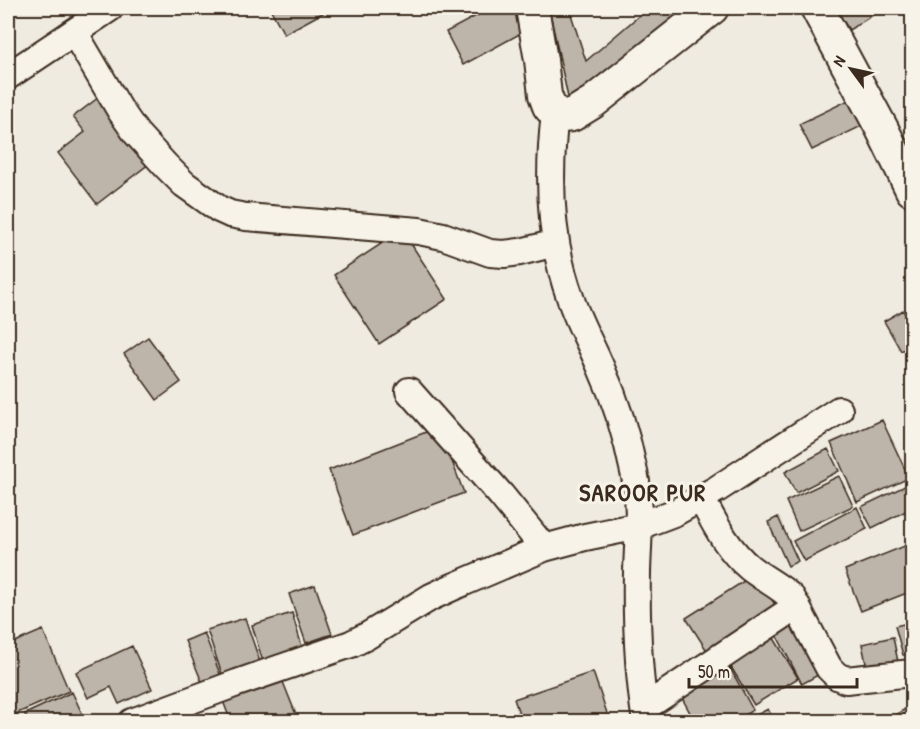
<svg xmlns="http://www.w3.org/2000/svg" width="920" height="729" font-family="'Patrick Hand',sans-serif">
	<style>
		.building { fill: #bdb5aa; stroke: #3b2a1e; stroke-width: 1.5 }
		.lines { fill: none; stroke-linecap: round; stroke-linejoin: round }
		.minor-casing { stroke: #3b2a1e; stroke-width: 30 }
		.tertiary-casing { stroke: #3b2a1e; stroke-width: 36 }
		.minor { stroke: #f7f3e8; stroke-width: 26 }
		.tertiary { stroke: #f7f3e8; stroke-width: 32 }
		.labels { text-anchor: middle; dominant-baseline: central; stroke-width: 6; stroke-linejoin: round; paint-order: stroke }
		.district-label { font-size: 24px; font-weight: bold; letter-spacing: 1.5px; fill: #3b2a1e; stroke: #f7f3e8 }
	</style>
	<rect width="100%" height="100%" fill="#efebe0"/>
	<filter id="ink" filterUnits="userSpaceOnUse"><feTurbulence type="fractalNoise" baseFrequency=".0167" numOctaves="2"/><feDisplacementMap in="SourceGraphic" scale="12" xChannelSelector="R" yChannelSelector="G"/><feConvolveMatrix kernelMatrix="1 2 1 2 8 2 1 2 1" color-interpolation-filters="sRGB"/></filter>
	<g filter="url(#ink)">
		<!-- building -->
		<path class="building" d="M270,8H329L330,9L284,34Z
			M491,8H515L527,30L463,65L446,32Z
			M549,8H569L586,61L648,8H688L570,107Z
			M835,8H884L849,30Z
			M103,94L154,160L97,204L58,153L85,132L73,117Z
			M855,97L868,123L812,150L799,124Z
			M402,230L447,299L379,344L334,275Z
			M903,310L912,328V345L901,351L884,321Z
			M148,337L181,382L157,400L124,354Z
			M882,420L909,478L857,502L831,443Z
			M439,427L464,493L353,535L329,470Z
			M828,449L839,471L796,493L785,472Z
			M839,476L853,506L799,531L786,501Z
			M907,485L912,497V508L872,528L861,507Z
			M857,507L867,529L804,561L793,541Z
			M778,517L798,561L788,566L768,522Z
			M912,543V591L861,611L845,570Z
			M755,574L780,612L711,657L686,618Z
			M315,585L332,634L306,643L289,594Z
			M292,613L305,657L265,669L252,625Z
			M245,618L263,671L225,683L207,630Z
			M798,620L825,671L802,684L775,632Z
			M912,622V655H903L895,626Z
			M43,630L69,691L8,717V645Z
			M204,633L222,679L204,687L185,641Z
			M772,635L798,678L754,705L728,662Z
			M893,637L898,662L867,668L862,644Z
			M132,646L152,689L119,704L111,687L88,698L76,672Z
			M730,668L753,710L733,722H695L681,696Z
			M593,672L610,722H522L514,699Z
			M281,677L299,722H231L223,701Z
			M72,692L86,722H28L25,714Z
			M912,705V722H883Z
			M768,709L773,719L768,722H750L749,719Z
			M689,715L693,722H675Z"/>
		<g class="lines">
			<defs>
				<path id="minor" d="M74,32L120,110L136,133L166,166L184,184L219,209L230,214L246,217L419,231L443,236L490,253L504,254L520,252L556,243
					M8,76L110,8
					M555,113C548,173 549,239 570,297C578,322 591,344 601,368C616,401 627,437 634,472C642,505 638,538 637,572C636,622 638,672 646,722
					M409,391L501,495L544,548
					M701,498C715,524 727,549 750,568C764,579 780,586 792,598L829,668L837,676L846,680L912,673
					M644,708L797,606
					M132,722L237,683L351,644L367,636L431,597L455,586L544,548L585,537L639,526L676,512L717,489L839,410"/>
				<path id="tertiary" d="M532,8L541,60L545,95L549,106L555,113L562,116L572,115L593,102L712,8
					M817,8L882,129L912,190"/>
			</defs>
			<!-- minor casing -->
			<use href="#minor" class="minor-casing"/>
			<!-- tertiary casing -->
			<use href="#tertiary" class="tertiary-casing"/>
			<!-- minor -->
			<use href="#minor" class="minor"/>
			<!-- tertiary -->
			<use href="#tertiary" class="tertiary"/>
		</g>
	</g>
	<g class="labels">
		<!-- district labels -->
		<g class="district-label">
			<text x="643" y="492">SAROOR PUR</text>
		</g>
	</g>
	<!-- margin -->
	<rect width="920" height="729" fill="none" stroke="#f7f3e8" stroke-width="30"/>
	<rect x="15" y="15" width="890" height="699" fill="none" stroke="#3b2a1e" stroke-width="2" filter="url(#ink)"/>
	<!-- north arrow -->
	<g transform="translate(851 69) rotate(303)" stroke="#f7f3e8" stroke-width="4.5" paint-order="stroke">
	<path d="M0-4.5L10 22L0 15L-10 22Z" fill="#3b2a1e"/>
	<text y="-9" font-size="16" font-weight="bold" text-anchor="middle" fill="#3b2a1e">N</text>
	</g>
	<!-- scale -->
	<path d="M689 678v9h168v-9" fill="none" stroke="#3b2a1e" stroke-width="3"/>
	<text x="698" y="678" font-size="18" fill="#3b2a1e" stroke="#f7f3e8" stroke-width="4.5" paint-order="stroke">50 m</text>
</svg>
